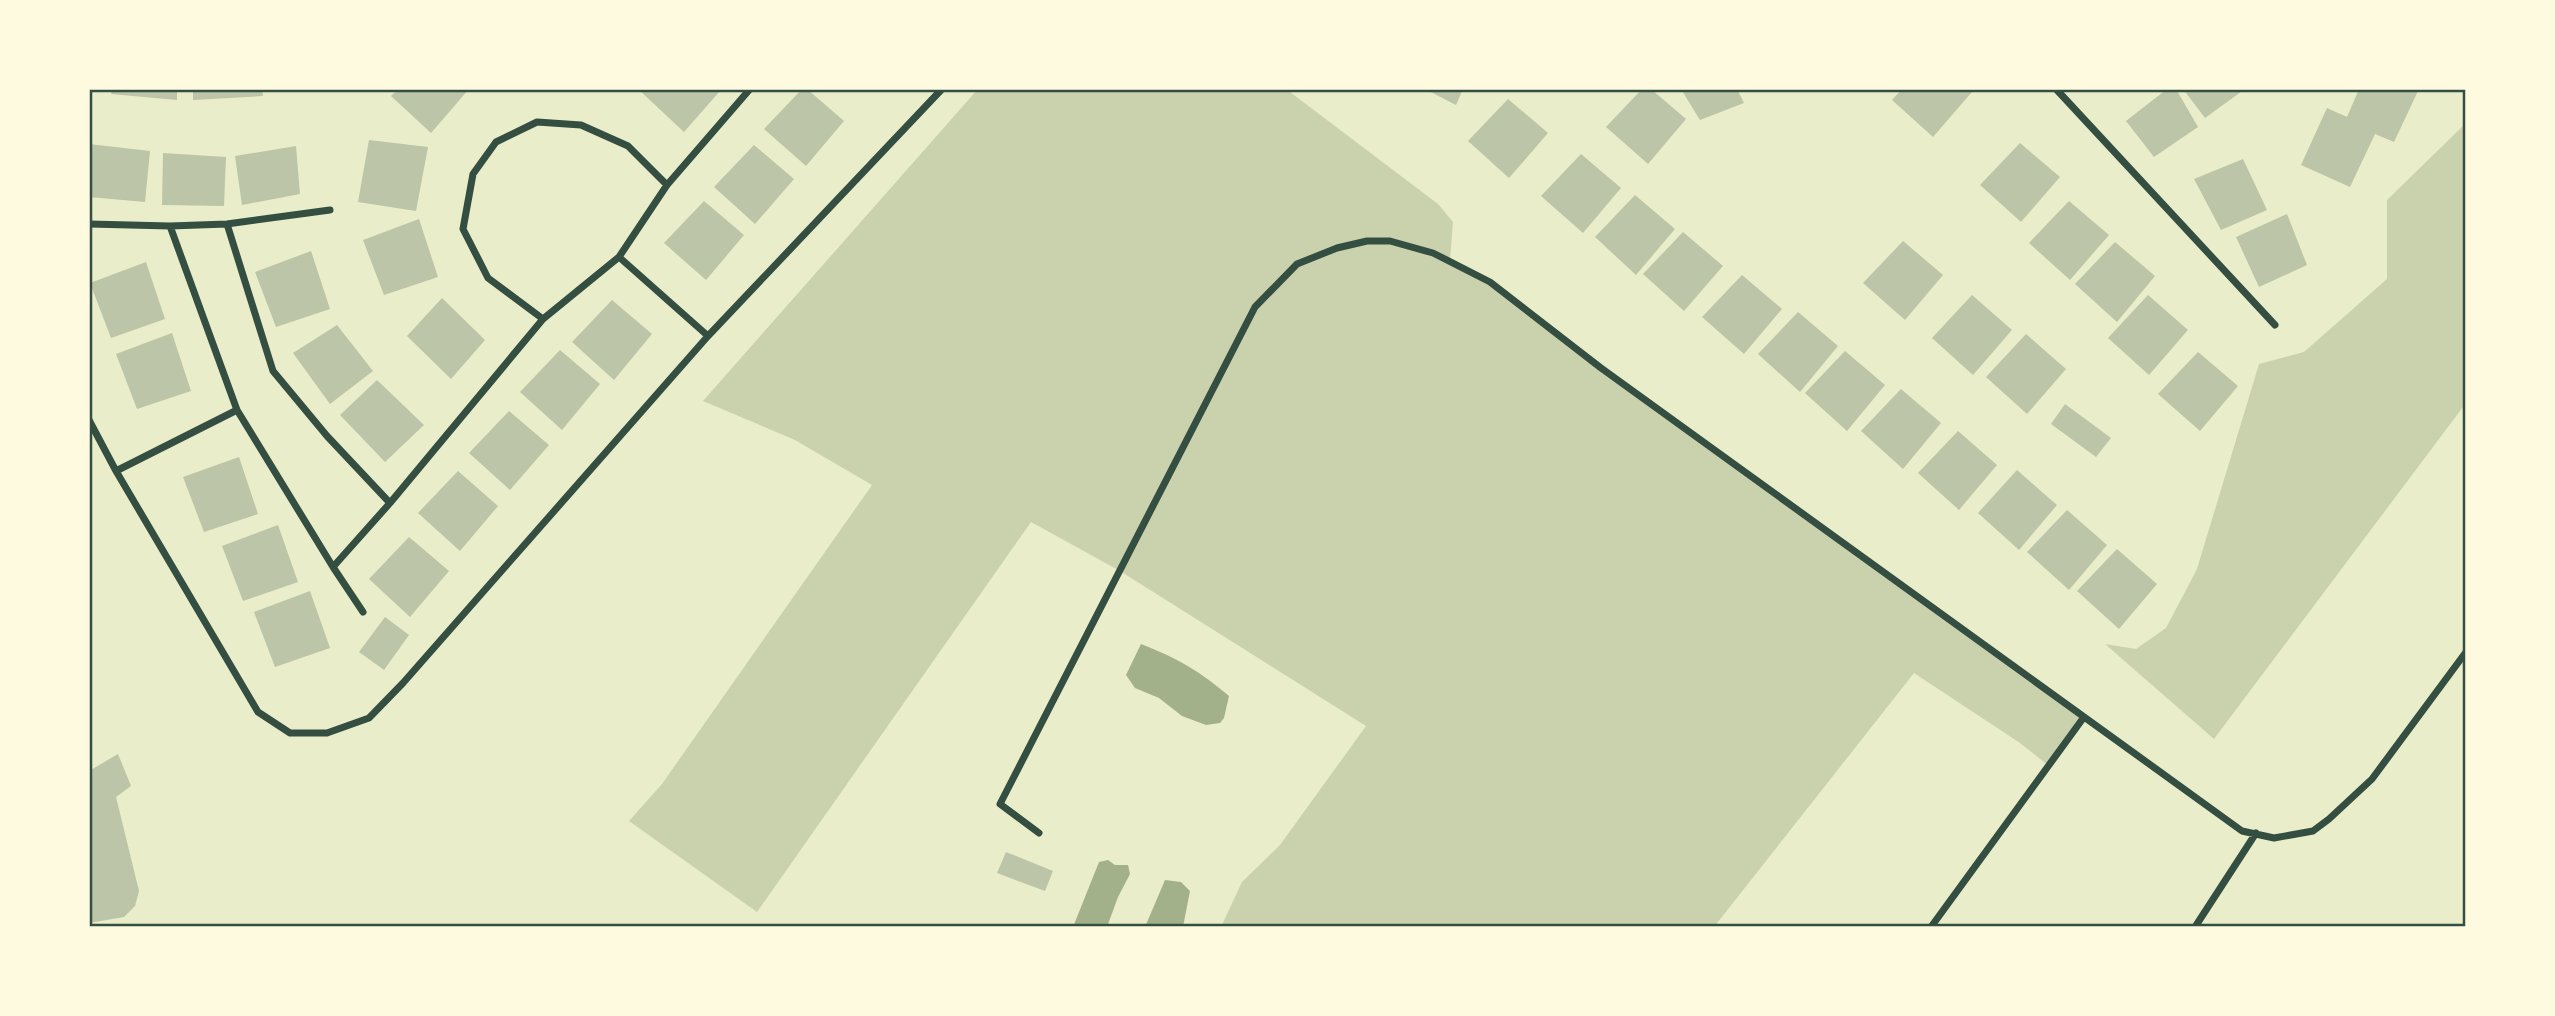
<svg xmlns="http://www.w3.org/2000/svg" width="2555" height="1016" font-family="'Open Sans',sans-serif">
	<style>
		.green { fill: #cad2ad }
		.water { fill: #a3b18a }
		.building { fill: #bcc5a7 }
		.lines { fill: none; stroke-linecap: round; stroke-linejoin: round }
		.minor { stroke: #344e41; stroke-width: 7 }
		.neatline { fill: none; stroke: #344e41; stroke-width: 2.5 }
	</style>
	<rect width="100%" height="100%" fill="#e9edc9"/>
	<!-- green -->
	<path class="green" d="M978,89H1286L1438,204L1453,222L1450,261L1490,282L2084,717L2049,766L2020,743L1914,673L1714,927H1221L1242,882L1280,845L1366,726L1120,571L1031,522L757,912L629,821L662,784L872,485L795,440L703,401Z
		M2466,123V403L2214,739L2105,644L2136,649L2166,628L2197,569L2259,364L2304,352L2387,279V200Z"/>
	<!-- water -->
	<path class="water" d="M1141,644C1179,659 1198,670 1229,696L1224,718L1220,723L1206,725L1182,716L1159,698L1135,688L1126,675Z
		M1108,860L1115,865H1128L1130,874L1118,897L1107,927H1073L1099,862Z
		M1165,880L1181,882L1190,891L1183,927H1145Z"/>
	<!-- building -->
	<path class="building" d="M112,89H177V100L111,94Z
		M193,89H262L263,96L193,100Z
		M398,89H469L431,133L391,96Z
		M638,89H718L720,91L684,132Z
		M802,89H807L844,121L806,166L764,129Z
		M1425,89H1463L1456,105Z
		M1642,89H1651L1686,119L1648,164L1606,127Z
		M1681,89H1737L1744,103L1700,120Z
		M1902,89H1969L1972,92L1933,137L1892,100Z
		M2167,89H2176L2198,127L2154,157L2126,121Z
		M2183,89H2245L2205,118Z
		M2359,89H2419L2394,142L2375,134L2350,187L2301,165L2327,108L2347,117Z
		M1508,99L1548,133L1509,178L1468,141Z
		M369,140L428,147L416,211L358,202Z
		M2020,143L2060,177L2021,222L1980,185Z
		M89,144L150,151L145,202L89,197Z
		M754,145L794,179L755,224L714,187Z
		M296,146L300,194L242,205L235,156Z
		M163,153L226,157L224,206L162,205Z
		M1581,154L1621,188L1583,233L1541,196Z
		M2243,159L2267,210L2221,230L2194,179Z
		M1635,195L1675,229L1636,275L1595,237Z
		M704,201L744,235L706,280L664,243Z
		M2069,201L2109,235L2070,280L2029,243Z
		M2287,214L2307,265L2259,287L2236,237Z
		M419,219L438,277L384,295L363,240Z
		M1683,232L1723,266L1684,311L1643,274Z
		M1903,241L1943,275L1905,320L1863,283Z
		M2115,242L2155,276L2117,322L2075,284Z
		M311,251L330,309L276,327L255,272Z
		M146,262L165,319L111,338L90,283Z
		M1742,275L1782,309L1744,354L1702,317Z
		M1972,295L2012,330L1973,375L1932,338Z
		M2148,295L2188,330L2149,375L2108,338Z
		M442,298L485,340L451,379L407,336Z
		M612,300L652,334L614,380L572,342Z
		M1798,312L1838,346L1800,392L1758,354Z
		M337,325L373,371L330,404L293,353Z
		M172,333L191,391L137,409L116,354Z
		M2026,334L2066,369L2027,414L1986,377Z
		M560,350L600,384L562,430L520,392Z
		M1845,351L1885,385L1847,431L1805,393Z
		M2198,352L2238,386L2200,431L2158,394Z
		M377,380L424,425L385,462L340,415Z
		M1901,389L1941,423L1903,469L1861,431Z
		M2065,404L2111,438L2096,457L2051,424Z
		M509,411L549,445L510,490L469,453Z
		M1958,431L1997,465L1959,510L1918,473Z
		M239,457L258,514L204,532L183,477Z
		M2017,470L2057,505L2019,550L1978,513Z
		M458,471L498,506L460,551L418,513Z
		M2067,510L2107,545L2069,590L2027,552Z
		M278,525L298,582L243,601L222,546Z
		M409,537L449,571L410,617L369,579Z
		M2117,549L2157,584L2119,629L2077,591Z
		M310,591L330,648L275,667L254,612Z
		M385,617L409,635L384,670L359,652Z
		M118,754L131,786L116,797L139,891L135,906L124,917L89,923V771Z
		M1006,852L1053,871L1045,891L997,873Z"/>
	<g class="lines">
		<!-- minor -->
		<path class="minor" d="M2056,89L2275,325
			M89,224L170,226L227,224L330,210
			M227,224L273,371L327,436L390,503
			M170,226L237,410L333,567L363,612
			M619,257L708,336
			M543,319L488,278L463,229L473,174L496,142L537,122L581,125L628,146L667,185
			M89,420L116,471L258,712L290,733H327L369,718L403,683L708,336L942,89
			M116,471L237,410
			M333,567L390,503L543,319L619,257L667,185L750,89
			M1039,833L1000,804L1255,307L1297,264L1337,248L1367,241H1390L1433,253L1490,282L1601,368L2242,831L2274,838L2313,831L2329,819L2372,779L2466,652
			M1931,927L2084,717
			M2195,927L2256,833"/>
	</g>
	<!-- border -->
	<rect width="2555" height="1016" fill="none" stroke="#fefae0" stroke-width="182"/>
	<rect x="91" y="91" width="2373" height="834" class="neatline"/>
</svg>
